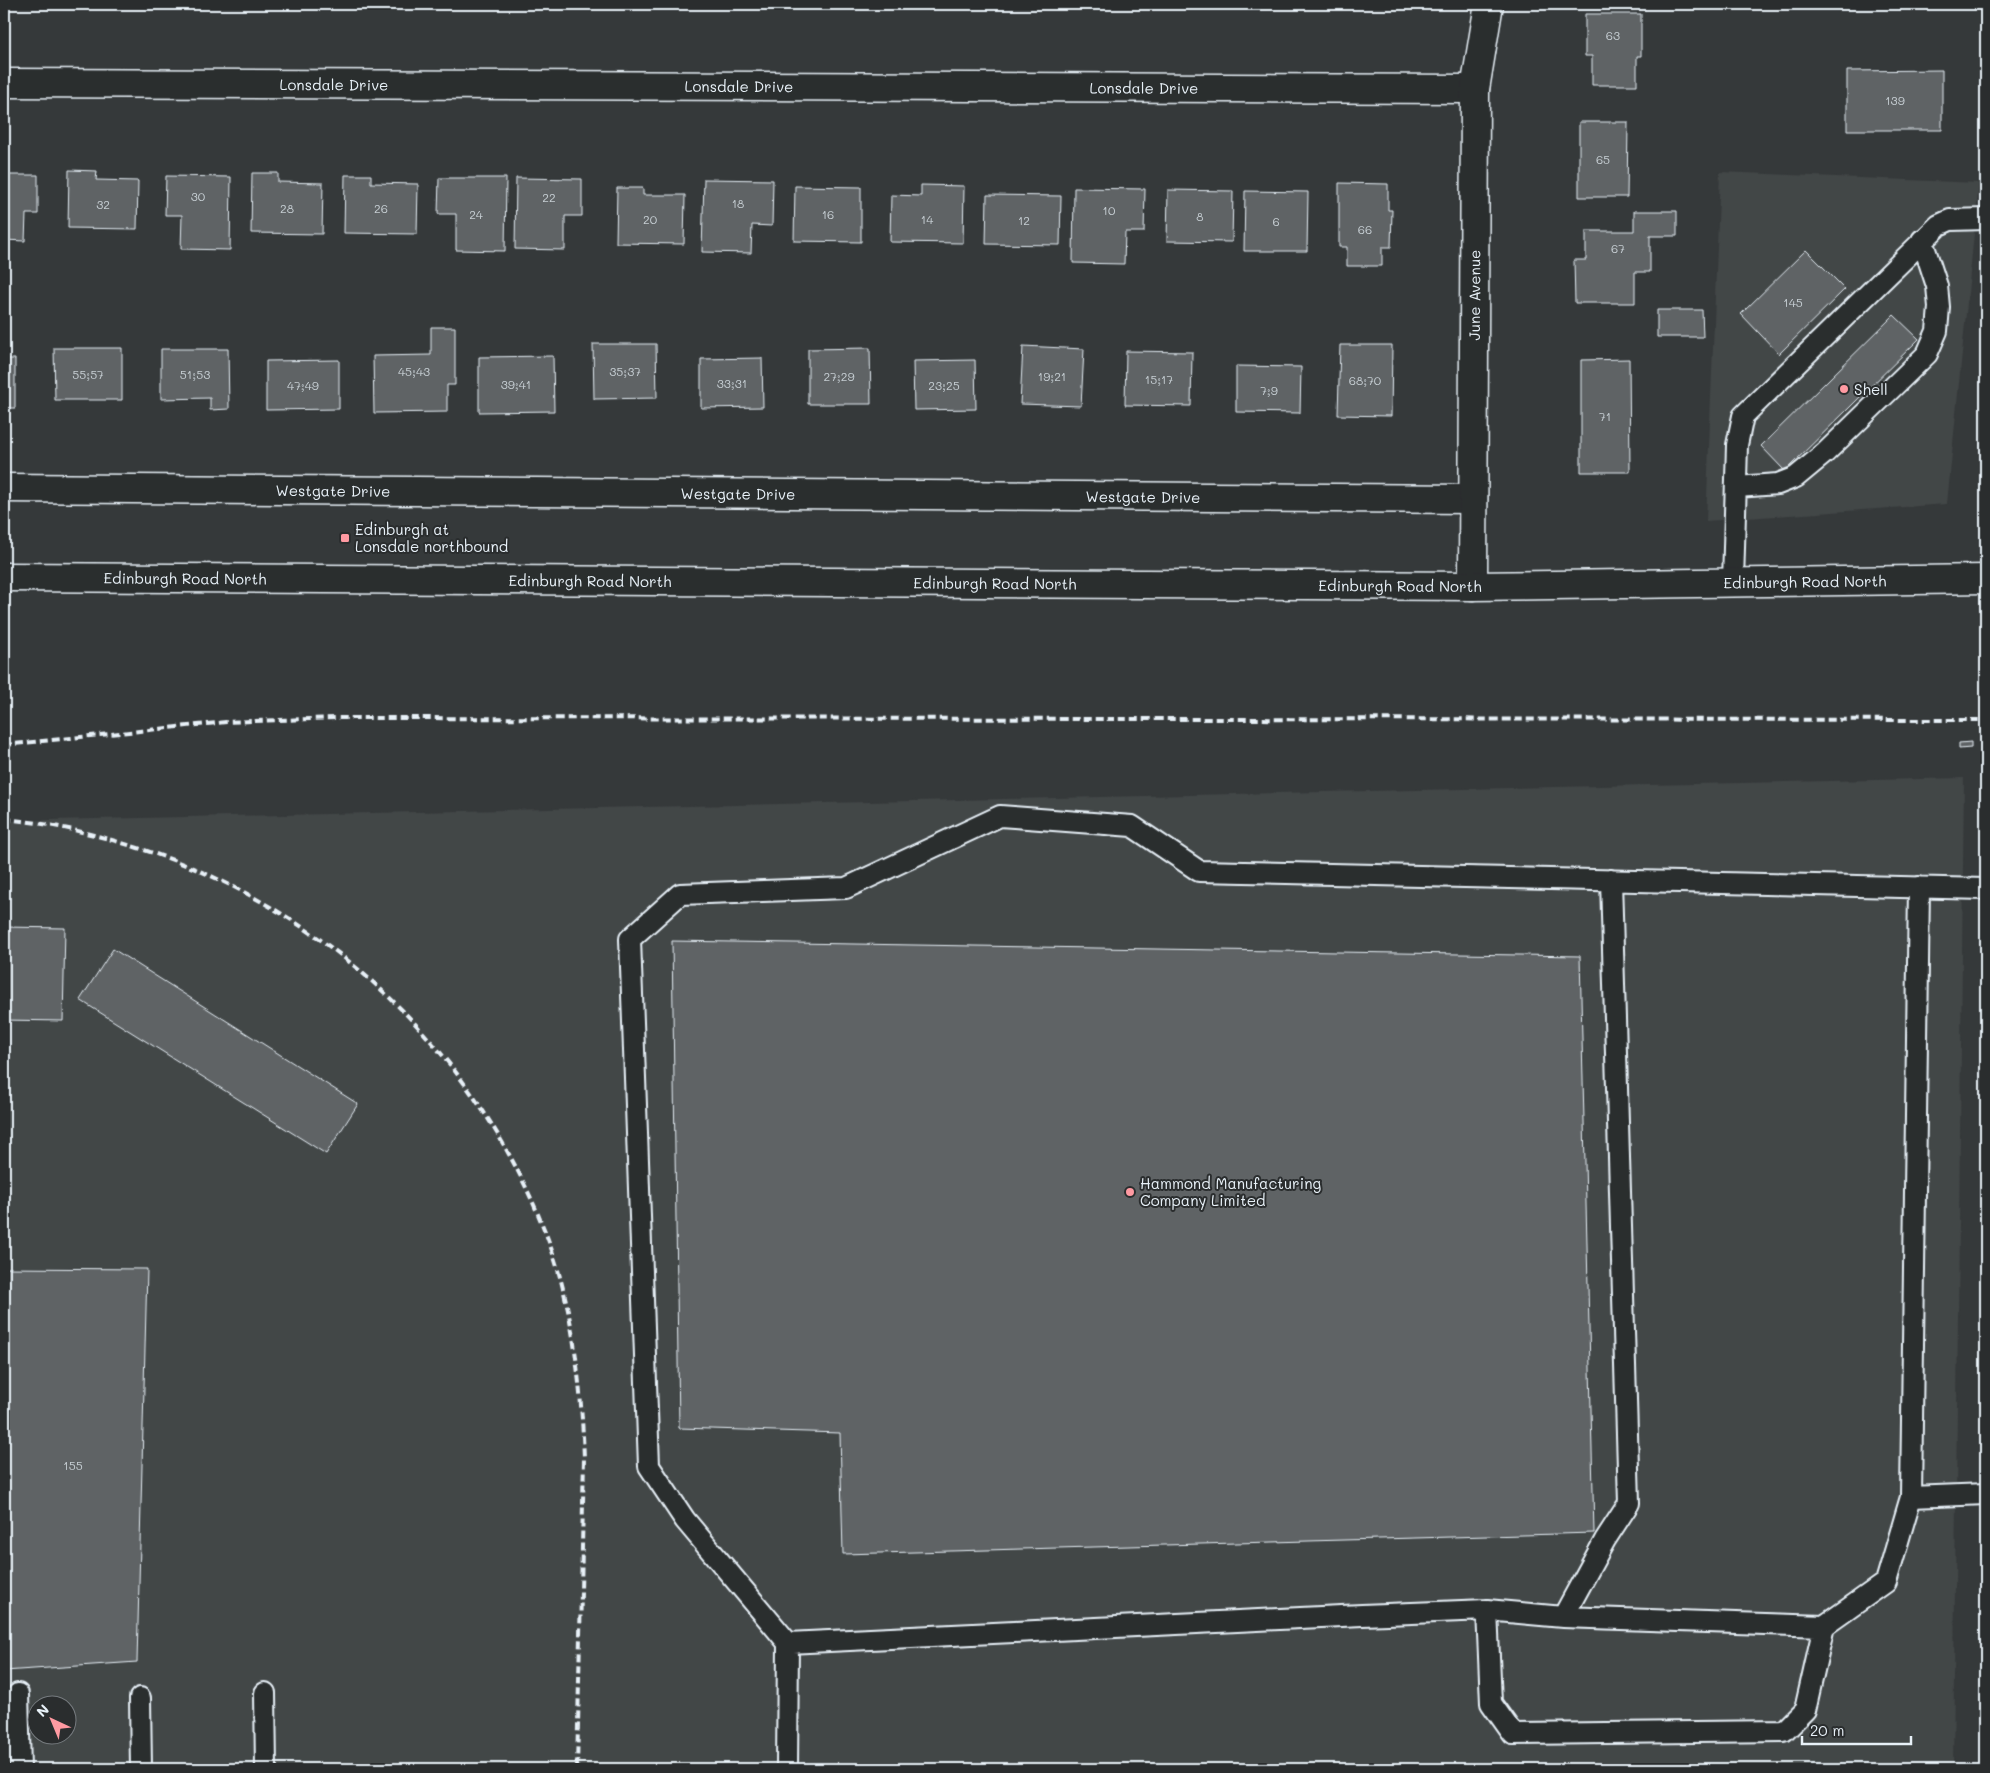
<svg xmlns="http://www.w3.org/2000/svg" width="1990" height="1773" font-family="Mali,sans-serif">
	<style>
		.built { fill: #424647; fill-rule: evenodd }
		.building { fill: #5f6365; stroke: #e8f1f8 }
		.lines { fill: none; stroke-linecap: round; stroke-linejoin: round }
		.service-casing { stroke: #e8f1f8; stroke-width: 24 }
		.minor-casing { stroke: #e8f1f8; stroke-width: 31 }
		.secondary-casing { stroke: #e8f1f8; stroke-width: 31 }
		.service { stroke: #2a2d2e; stroke-width: 20 }
		.minor { stroke: #2a2d2e; stroke-width: 28 }
		.secondary { stroke: #2a2d2e; stroke-width: 28 }
		.rail { stroke: #e8f1f8; stroke-width: 4; stroke-dasharray: 8 4; stroke-linecap: butt }
		.poi-dot { fill: #ff9aa2; stroke: #2a2d2e; stroke-width: 2 }
		.labels { text-anchor: middle; dominant-baseline: central; stroke-width: 4; stroke-linejoin: round; paint-order: stroke }
		.number-label { font-size: 12px; fill: #c6ced3 }
		.street-label { font-size: 15px; fill: #e8f1f8; stroke: #2a2d2e }
		.poi-label { font-size: 15px; fill: #e8f1f8; stroke: #2a2d2e; text-anchor: start }
	</style>
	<rect width="100%" height="100%" fill="#35393a"/>
	<filter id="ink" filterUnits="userSpaceOnUse"><feTurbulence type="fractalNoise" baseFrequency=".02" numOctaves="2"/><feDisplacementMap in="SourceGraphic" scale="10" xChannelSelector="R" yChannelSelector="G"/><feConvolveMatrix kernelMatrix="1 2 1 2 8 2 1 2 1" color-interpolation-filters="sRGB"/></filter>
	<g filter="url(#ink)">
		<!-- built -->
		<path class="built" d="M1720,172L1979,183L1947,504L1706,521Z
			M1964,778L1953,1769H4V821ZM38,1706H68V1736H38Z"/>
		<!-- building -->
		<path class="building" d="M1585,14H1641V56H1637V85H1592V56H1585Z
			M1942,70V130H1847V71Z
			M1579,122H1628L1627,197H1579Z
			M69,170L97,171L96,180L138,181L137,229L68,228Z
			M252,173H278V182L323,183L322,234L251,233Z
			M4,175H38V214H26L25,241L4,240Z
			M345,175H371V183L418,184L417,234L344,233Z
			M166,176L231,177L230,250L181,249L182,215H165Z
			M439,178H506L505,251L456,250V214H438Z
			M516,178L582,179V216H565V250L515,249Z
			M704,179L773,180L772,226L752,225L751,253L702,252Z
			M1339,183L1388,184V210H1392L1391,247H1382V266H1347V247H1339Z
			M921,185L964,186L963,243L890,242L891,195L921,196Z
			M795,186L861,187V242L794,241Z
			M617,188H643V195H685L684,244L616,243Z
			M1074,188L1145,189L1144,232H1125L1124,264L1073,263Z
			M1168,190L1233,191L1232,242L1167,241Z
			M1245,191L1308,192L1307,251H1244Z
			M987,195L1061,196L1060,245L986,244Z
			M1634,211H1677V236H1650V272H1635V303H1575L1574,260H1586V231H1634Z
			M1806,250L1845,289L1779,354L1741,314Z
			M1657,310H1702L1703,337H1657Z
			M1894,315L1919,339L1785,471L1761,446Z
			M431,327H455V385H447V412L374,413L373,356L431,355Z
			M593,344H656L657,398L594,399Z
			M1340,345H1392L1391,416L1338,415Z
			M1023,346L1084,349L1081,406L1020,404Z
			M54,348H122V400H55Z
			M870,348L871,404H808V349Z
			M161,349H228L229,409L210,410V398L161,399Z
			M1126,351L1192,352L1191,406L1125,405Z
			M553,356L554,411L479,412V357Z
			M762,358L763,407L701,408V359Z
			M4,359H15V408H4Z
			M1629,359L1630,472H1581V360Z
			M339,360V409L266,410V361Z
			M975,360L976,409L914,410L913,361Z
			M1236,366L1301,367L1300,413L1236,412Z
			M1971,742V748L1959,749V743Z
			M4,927L65,928L63,1021L4,1020Z
			M672,941L1580,956L1594,1533L843,1554L840,1433L679,1428Z
			M113,949L358,1104L326,1154L80,1000Z
			M4,1268L147,1269L137,1662L4,1671Z"/>
		<g class="lines">
			<defs>
				<path id="service" d="M1737,487L1778,484L1796,477L1825,453L1927,354L1937,331L1939,307L1937,286L1922,240
					M1733,582L1737,445L1743,416L1939,225L1950,220L1986,219
					M1911,1497L1986,1494
					M1487,1610L1491,1703L1513,1734L1784,1731L1805,1710L1824,1626L1886,1582L1911,1497L1919,887
					M1563,1617L1824,1626
					M788,1643L1362,1615L1487,1610L1563,1617L1605,1540L1629,1503L1611,880
					M265,1693L266,1769
					M18,1694L20,1769
					M140,1698L141,1769
					M787,1769L788,1643L685,1520L649,1466L630,939L680,894L846,888L1000,816L1132,826L1199,871L1986,889"/>
				<g id="minor">
					<path id="s1" d="M4,83L1475,89"/>
					<path id="s2" d="M4,488L1473,499"/>
					<path id="s3" d="M1473,586L1475,89L1489,4"/>
				</g>
				<g id="secondary">
					<path id="s4" d="M4,577L1473,586L1986,579"/>
				</g>
			</defs>
			<!-- service casing -->
			<use href="#service" class="service-casing"/>
			<!-- minor casing -->
			<use href="#minor" class="minor-casing"/>
			<!-- secondary casing -->
			<use href="#secondary" class="secondary-casing"/>
			<!-- service -->
			<use href="#service" class="service"/>
			<!-- minor -->
			<use href="#minor" class="minor"/>
			<!-- secondary -->
			<use href="#secondary" class="secondary"/>
			<!-- rail -->
			<path class="rail" d="M4,745L226,722L336,718L1986,720
				M4,819C50,823 95,834 138,848C326,907 475,1050 546,1234C573,1305 581,1381 584,1458L577,1769"/>
		</g>
	</g>
	<!-- markers -->
	<g class="poi-dot">
		<circle cx="1844" cy="389" r="5"/>
		<rect x="340" y="533" width="10" height="10" rx="2.5"/>
		<circle cx="1130" cy="1192" r="5"/>
	</g>
	<g class="labels">
		<!-- number labels -->
		<g class="number-label">
			<text x="1613" y="35">63</text>
			<text x="1895" y="100">139</text>
			<text x="1603" y="159">65</text>
			<text x="198" y="196">30</text>
			<text x="549" y="197">22</text>
			<text x="738" y="203">18</text>
			<text x="103" y="204">32</text>
			<text x="287" y="208">28</text>
			<text x="381" y="208">26</text>
			<text x="1109" y="210">10</text>
			<text x="476" y="214">24</text>
			<text x="828" y="214">16</text>
			<text x="1200" y="216">8</text>
			<text x="650" y="219">20</text>
			<text x="927" y="219">14</text>
			<text x="1024" y="220">12</text>
			<text x="1276" y="221">6</text>
			<text x="1365" y="229">66</text>
			<text x="1618" y="248">67</text>
			<text x="1793" y="302">145</text>
			<text x="414" y="371">45;43</text>
			<text x="625" y="371">35;37</text>
			<text x="88" y="374">55;57</text>
			<text x="195" y="374">51;53</text>
			<text x="839" y="376">27;29</text>
			<text x="1052" y="376">19;21</text>
			<text x="1159" y="379">15;17</text>
			<text x="1365" y="380">68;70</text>
			<text x="732" y="383">33;31</text>
			<text x="516" y="384">39;41</text>
			<text x="303" y="385">47;49</text>
			<text x="944" y="385">23;25</text>
			<text x="1269" y="390">7;9</text>
			<text x="1605" y="416">71</text>
			<text x="73" y="1465">155</text>
		</g>
		<!-- street labels -->
		<g class="street-label">
			<text stroke="none"><textPath href="#s1" startOffset="330">Lonsdale Drive</textPath></text>
			<text stroke="none"><textPath href="#s1" startOffset="735">Lonsdale Drive</textPath></text>
			<text stroke="none"><textPath href="#s1" startOffset="1140">Lonsdale Drive</textPath></text>
			<text stroke="none"><textPath href="#s3" startOffset="291">June Avenue</textPath></text>
			<text stroke="none"><textPath href="#s2" startOffset="329">Westgate Drive</textPath></text>
			<text stroke="none"><textPath href="#s2" startOffset="734">Westgate Drive</textPath></text>
			<text stroke="none"><textPath href="#s2" startOffset="1139">Westgate Drive</textPath></text>
			<text stroke="none"><textPath href="#s4" startOffset="181">Edinburgh Road North</textPath></text>
			<text stroke="none"><textPath href="#s4" startOffset="586">Edinburgh Road North</textPath></text>
			<text stroke="none"><textPath href="#s4" startOffset="1801">Edinburgh Road North</textPath></text>
			<text stroke="none"><textPath href="#s4" startOffset="991">Edinburgh Road North</textPath></text>
			<text stroke="none"><textPath href="#s4" startOffset="1396">Edinburgh Road North</textPath></text>
		</g>
		<!-- poi labels -->
		<g class="poi-label">
			<text x="1854" y="389">Shell</text>
			<text x="355" y="529">Edinburgh at<tspan x="355" dy="17">Lonsdale northbound</tspan></text>
			<text x="1140" y="1183">Hammond Manufacturing<tspan x="1140" dy="17">Company Limited</tspan></text>
		</g>
	</g>
	<!-- margin -->
	<rect width="1990" height="1773" fill="none" stroke="#2a2d2e" stroke-width="20"/>
	<rect x="10" y="10" width="1970" height="1753" fill="none" stroke="#e8f1f8" stroke-width="2" filter="url(#ink)"/>
	<!-- north arrow -->
	<g transform="translate(52 1720) rotate(316)"><circle r="24" fill="#2a2d2e" stroke="#767b7f"/>
	<path d="M0-4L9 19L0 12L-9 19Z" fill="#ff9aa2"/>
	<text y="-8" font-size="14" font-weight="bold" text-anchor="middle" fill="#e8f1f8">N</text>
	</g>
	<!-- scale -->
	<path d="M1802 1736v8h109v-8" fill="none" stroke="#e8f1f8" stroke-width="2.5"/>
	<text x="1810" y="1736" font-size="15" fill="#e8f1f8" stroke="#2a2d2e" stroke-width="4" paint-order="stroke">20 m</text>
</svg>
